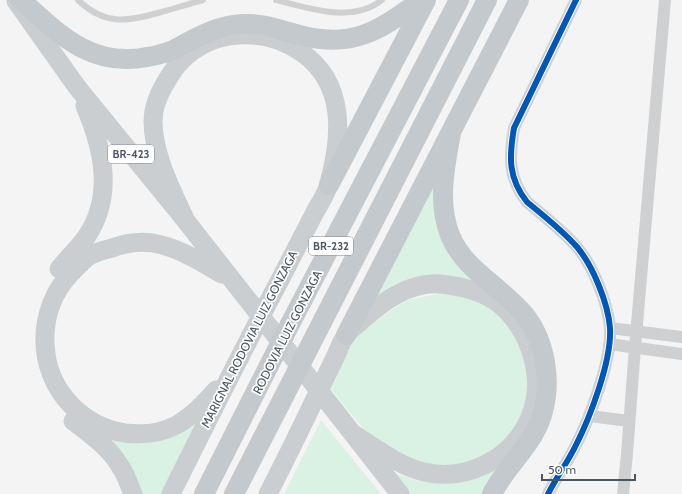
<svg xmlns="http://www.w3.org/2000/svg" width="682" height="494" font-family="Cabin,sans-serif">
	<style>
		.green { fill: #d9f2e3 }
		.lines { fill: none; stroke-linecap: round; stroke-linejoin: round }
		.service { stroke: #ced0d2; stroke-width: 6 }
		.minor { stroke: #ced0d2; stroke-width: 12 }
		.primary { stroke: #caced1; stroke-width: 19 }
		.trunk { stroke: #c4c9cd; stroke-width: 20 }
		.cycleway-casing { stroke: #fff; stroke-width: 8 }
		.cycleway { stroke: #0057b8; stroke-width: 6 }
		.labels { text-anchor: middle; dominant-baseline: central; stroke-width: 3.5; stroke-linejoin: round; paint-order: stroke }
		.shield { fill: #fff; stroke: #808990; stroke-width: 1 }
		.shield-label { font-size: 11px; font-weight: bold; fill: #4a5661 }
		.street-label { font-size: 12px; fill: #4a5661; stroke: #fff }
	</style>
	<rect width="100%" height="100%" fill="#f4f4f4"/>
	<!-- green -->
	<path class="green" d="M438,177L439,207L499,297L444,277L362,314Z
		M442,293L477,300L501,313L529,363V411L507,443L474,465L439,469L406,459L371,438L329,387L354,340L377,319L408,300Z
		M210,403L166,494H140L94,430L123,439Z
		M321,420L381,494H284Z
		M505,461L487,494H408L389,471L417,481L448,483Z"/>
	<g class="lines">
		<!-- service -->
		<path class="service" d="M78,0C104,25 126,22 158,13C173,9 188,4 203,0
			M276,0C309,8 352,24 382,0"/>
		<!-- minor -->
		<path class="minor" d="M610,328L682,337
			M609,344L682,354
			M590,416L629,421
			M548,494C556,478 567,463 575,447C590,418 612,360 610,328C608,303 593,266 577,247C562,230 544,216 527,202C508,178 509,157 514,128L576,0
			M623,494L627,454L635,347L665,0"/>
		<!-- primary -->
		<path class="primary" d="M16,1L77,87L186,221L400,494
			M59,269C68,257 79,248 87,236C114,195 103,148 85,106
			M216,390C189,421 168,438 125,433C105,430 87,421 72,406C36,370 36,310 71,273C77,267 83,260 89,256C96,252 104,250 112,248C128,242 145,240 162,245C184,251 203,263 222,274
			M73,421C90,434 109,447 120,466C126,474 129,485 133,494
			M171,494C207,421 244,348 282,276C293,255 304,233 315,212C320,203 327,193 329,183C342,136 346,83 301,52C279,37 255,32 229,36C208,39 188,51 175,68C166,81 157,95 154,111C148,145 172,191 186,221
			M268,494C287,457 305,420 323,382C328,372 333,362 338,351C340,346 342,340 346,336C349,330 356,326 361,321C382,302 409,282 440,284C460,286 481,290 498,303C528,327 544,372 533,409C519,454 471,483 424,472C398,466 374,447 352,433"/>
		<!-- trunk -->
		<path class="trunk" d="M21,0C59,34 91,68 147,57C156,56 165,53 173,50C196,38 217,25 243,24C263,23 280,30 299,35C353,49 379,31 421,0
			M451,133C445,167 437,202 450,235C460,260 480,274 500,291C508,298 517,306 524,314C546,341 552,382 542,415C533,445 506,466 492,494
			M329,185L426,0
			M346,335L519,0
			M204,494L289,326L459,0
			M234,494L487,0"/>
		<defs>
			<path id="cycleway" d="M548,494C556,478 567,463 575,447C590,418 612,360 610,328C608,303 593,266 577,247C562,230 544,216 527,202C508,178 509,157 514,128L576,0"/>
		</defs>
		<!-- cycleway casing -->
		<use href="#cycleway" class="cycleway-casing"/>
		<!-- cycleway -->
		<use href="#cycleway" class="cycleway"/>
	</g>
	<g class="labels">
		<!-- shield labels -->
		<g class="shield">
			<rect x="108" y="145" width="46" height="18" rx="3"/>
			<rect x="309" y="237" width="44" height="18" rx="3"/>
		</g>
		<g class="shield-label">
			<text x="131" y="154">BR-423</text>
			<text x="331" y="246">BR-232</text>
		</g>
		<!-- street labels -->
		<g class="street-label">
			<text transform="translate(287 332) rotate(-63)">RODOVIA LUIZ GONZAGA</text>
			<text transform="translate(249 339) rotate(-63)">MARIGNAL RODOVIA LUIZ GONZAGA</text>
		</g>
	</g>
	<!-- scale -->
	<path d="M542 474v6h93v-6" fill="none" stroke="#4a5661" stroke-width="2"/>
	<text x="548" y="474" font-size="12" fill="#4a5661" stroke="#ffffff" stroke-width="3" paint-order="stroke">50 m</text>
</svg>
